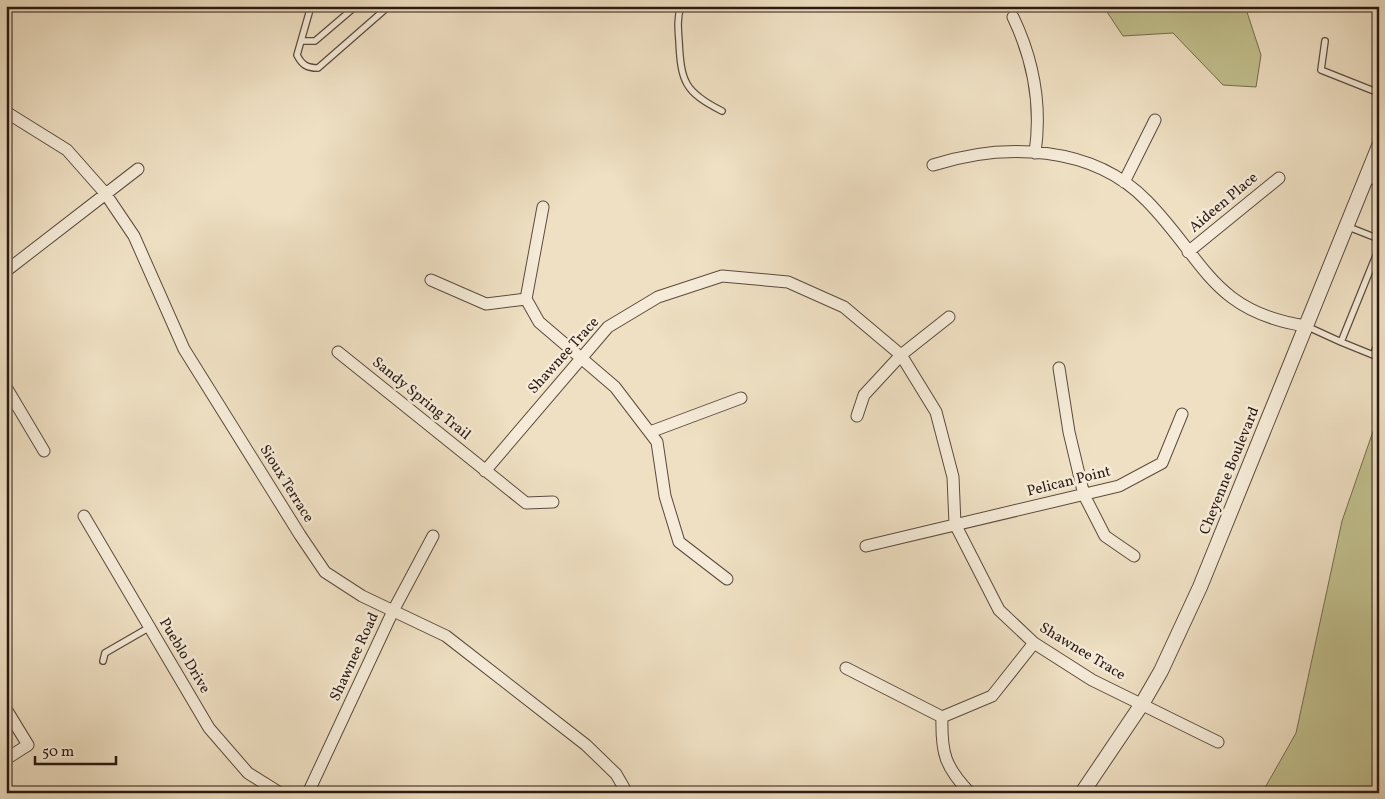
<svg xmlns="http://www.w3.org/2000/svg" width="1385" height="799" font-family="Vollkorn,serif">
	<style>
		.green { fill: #c1c08e; stroke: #766c50 }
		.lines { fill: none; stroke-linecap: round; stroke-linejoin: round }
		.service-casing { stroke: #5b4b3f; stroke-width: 8 }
		.minor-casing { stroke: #5b4b3f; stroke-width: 13 }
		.tertiary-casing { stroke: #5b4b3f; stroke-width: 16 }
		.service { stroke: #f5ebd8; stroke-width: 5.5 }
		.minor { stroke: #f5ebd8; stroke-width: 11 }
		.tertiary { stroke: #f5ebd8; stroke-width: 14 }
		.labels { text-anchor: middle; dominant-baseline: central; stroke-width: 5; stroke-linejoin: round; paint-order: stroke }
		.street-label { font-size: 15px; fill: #2a1913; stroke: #f5ebd8 }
	</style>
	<rect width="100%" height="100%" fill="#efe0c3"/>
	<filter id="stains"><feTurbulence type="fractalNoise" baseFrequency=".004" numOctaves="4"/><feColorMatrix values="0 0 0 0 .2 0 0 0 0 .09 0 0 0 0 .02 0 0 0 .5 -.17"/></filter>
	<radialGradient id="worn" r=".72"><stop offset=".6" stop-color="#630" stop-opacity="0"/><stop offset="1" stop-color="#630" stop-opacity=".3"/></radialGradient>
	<!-- green -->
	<path class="green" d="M1103,6H1245L1261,55L1256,87L1223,85L1173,33L1123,36Z
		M1379,414V793H1262L1296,733L1342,521Z"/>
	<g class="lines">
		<defs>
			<path id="service" d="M311,6L297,55C302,65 307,68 318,68L389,6
				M681,6C677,18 678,28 679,41C681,81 684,92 722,111
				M301,41H315L356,6
				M1325,41L1321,70L1379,93
				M1367,178L1379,184
				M1346,226L1379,239
				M1306,326L1341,342L1379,248
				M1341,342L1373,355L1379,341
				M103,661L105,653L150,627"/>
			<path id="minor" d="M1013,17C1034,61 1042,105 1035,153
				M6,112L67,150L105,193L134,236L184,349L300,535L325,572L362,596L446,636L586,745L616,774L627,793
				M933,165C1004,142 1093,145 1147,201C1204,259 1212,312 1306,326
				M1124,182L1155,120
				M543,207L526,299L539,322L615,387L657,442L665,496L679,542L727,579
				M1188,252L1279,178
				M6,271L138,169
				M431,280L486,304L526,299
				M338,352L526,503L553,502
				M1059,368L1069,432L1084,495L1105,536L1134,556
				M6,387L44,451
				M857,416L864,395L901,355L949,317
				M650,432L741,398
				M485,471L608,327L658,297L722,276L788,282L844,307L901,355L936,412L953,477L955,524L999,610L1034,643L1092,680L1218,742
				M84,516L209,728L248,773L280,793
				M866,546L1119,486L1162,463L1182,414
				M846,668L942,717L992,696L1034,643
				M6,709L28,745L6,759
				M942,717C941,753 945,767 970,793
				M308,793L393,611L433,536"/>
			<path id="tertiary" d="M1082,793L1142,704L1161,671L1200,587L1379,146"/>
		</defs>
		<!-- service casing -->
		<use href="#service" class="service-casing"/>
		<!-- minor casing -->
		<use href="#minor" class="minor-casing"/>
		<!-- tertiary casing -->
		<use href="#tertiary" class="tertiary-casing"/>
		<!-- service -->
		<use href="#service" class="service"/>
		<!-- minor -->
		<use href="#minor" class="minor"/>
		<!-- tertiary -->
		<use href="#tertiary" class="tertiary"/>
	</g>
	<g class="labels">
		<!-- street labels -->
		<g class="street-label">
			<text transform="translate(1224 203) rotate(-40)">Aideen Place</text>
			<text transform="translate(564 356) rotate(-48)">Shawnee Trace</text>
			<text transform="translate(421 399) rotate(39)">Sandy Spring Trail</text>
			<text transform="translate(1230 471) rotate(-68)">Cheyenne Boulevard</text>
			<text transform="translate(1069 482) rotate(-14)">Pelican Point</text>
			<text transform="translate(286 484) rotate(58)">Sioux Terrace</text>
			<text transform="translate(1082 652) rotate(31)">Shawnee Trace</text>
			<text transform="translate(184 656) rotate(59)">Pueblo Drive</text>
			<text transform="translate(355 657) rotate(-65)">Shawnee Road</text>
		</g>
	</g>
	<!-- margin -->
	<rect width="1385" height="799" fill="none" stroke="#efe0c3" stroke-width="25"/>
	<rect x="8" y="8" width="1370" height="784" fill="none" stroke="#2a1913" stroke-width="2.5"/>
	<rect x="12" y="12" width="1360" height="774" fill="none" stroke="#2a1913"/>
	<!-- scale -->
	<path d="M35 756v8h81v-8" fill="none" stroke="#2a1913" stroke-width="2.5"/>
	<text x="42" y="756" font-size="15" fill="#2a1913" stroke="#f5ebd8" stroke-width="4" paint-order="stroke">50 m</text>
	<rect width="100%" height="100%" filter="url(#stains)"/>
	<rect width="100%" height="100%" fill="url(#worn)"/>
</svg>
